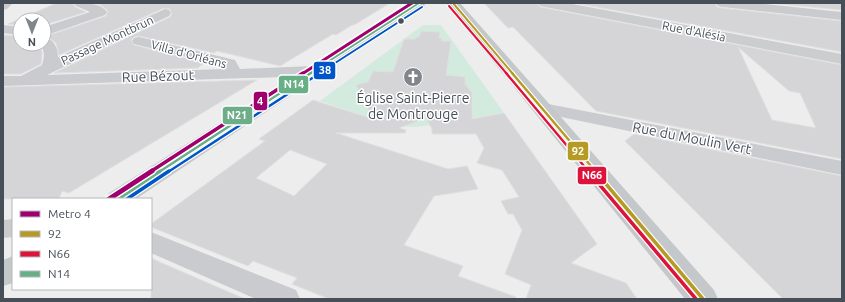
<svg xmlns="http://www.w3.org/2000/svg" width="845" height="302" font-family="Ubuntu,sans-serif">
	<style>
		.green { fill: #d2ebde }
		.building { fill: #d5d5d7; stroke: #dfdfe0; fill-rule: evenodd }
		.lines { fill: none; stroke-linecap: round; stroke-linejoin: round }
		.street { fill: #c9cbce; fill-rule: evenodd }
		.secondary { fill: #cbcdcf; fill-rule: evenodd }
		.primary { fill: #c5c8ca; fill-rule: evenodd }
		.bus-1-far2-casing { stroke: #fff; stroke-width: 4 }
		.bus-1-far1-casing { stroke: #fff; stroke-width: 5 }
		.bus-1-casing { stroke: #fff; stroke-width: 6 }
		.bus-2-far2-casing { stroke: #fff; stroke-width: 4 }
		.bus-2-far1-casing { stroke: #fff; stroke-width: 5 }
		.bus-2-casing { stroke: #fff; stroke-width: 6 }
		.bus-3-far2-casing { stroke: #fff; stroke-width: 4 }
		.bus-3-far1-casing { stroke: #fff; stroke-width: 5 }
		.bus-3-casing { stroke: #fff; stroke-width: 6 }
		.bus-4-far2-casing { stroke: #fff; stroke-width: 4 }
		.bus-4-far1-casing { stroke: #fff; stroke-width: 5 }
		.bus-4-casing { stroke: #fff; stroke-width: 6 }
		.bus-5-far2-casing { stroke: #fff; stroke-width: 4 }
		.bus-5-far1-casing { stroke: #fff; stroke-width: 5 }
		.bus-5-casing { stroke: #fff; stroke-width: 6 }
		.bus-1-far2 { stroke: #b59a24; stroke-width: 2 }
		.bus-1-far1 { stroke: #b59a24; stroke-width: 2.5 }
		.bus-1 { stroke: #b59a24; stroke-width: 3.5 }
		.bus-2-far2 { stroke: #dc143c; stroke-width: 2 }
		.bus-2-far1 { stroke: #dc143c; stroke-width: 2.5 }
		.bus-2 { stroke: #dc143c; stroke-width: 3.5 }
		.bus-3-far2 { stroke: #67af84; stroke-width: 2 }
		.bus-3-far1 { stroke: #67af84; stroke-width: 2.5 }
		.bus-3 { stroke: #67af84; stroke-width: 3.5 }
		.bus-4-far2 { stroke: #0055c8; stroke-width: 2 }
		.bus-4-far1 { stroke: #0055c8; stroke-width: 2.5 }
		.bus-4 { stroke: #0055c8; stroke-width: 3.5 }
		.bus-5-far2 { stroke: #6dae89; stroke-width: 2 }
		.bus-5-far1 { stroke: #6dae89; stroke-width: 2.5 }
		.bus-5 { stroke: #6dae89; stroke-width: 3.5 }
		.metro-1-far2-casing { stroke: #fff; stroke-width: 5 }
		.metro-1-far1-casing { stroke: #fff; stroke-width: 6 }
		.metro-1-casing { stroke: #fff; stroke-width: 8 }
		.metro-1-far2 { stroke: #a0006e; stroke-width: 3 }
		.metro-1-far1 { stroke: #a0006e; stroke-width: 3.5 }
		.metro-1 { stroke: #a0006e; stroke-width: 5 }
		.bus-dot { fill: #464e58; stroke: #fff; stroke-width: 1.5 }
		.labels { text-anchor: middle; dominant-baseline: central; stroke-width: 3; stroke-linejoin: round; paint-order: stroke }
		.far-street-label { font-size: 12px; fill: #464e58; stroke: #fff }
		.street-label { font-size: 14px; fill: #464e58; stroke: #fff }
		.poi-label { font-size: 14px; fill: #464e58; stroke: #fff }
		.line-badge { stroke: #fff; stroke-width: 1.5 }
		.badge-label { font-size: 11px; text-anchor: middle; font-weight: bold; fill: #fff }
	</style>
	<rect width="100%" height="100%" fill="#eeeded"/>
	<!-- green -->
	<path class="green" d="M423,25H441L504,113L417,127L394,126L320,101Z"/>
	<!-- building -->
	<path class="building" d="M57,3H73L75,7L86,12L44,25V20H20V25L8,24Z
		M95,3H390L354,25H352L336,35L333,34L280,66L217,51L214,53L139,36L134,37L131,40L134,45L204,63L198,68L54,73L170,17L172,14L170,9L164,8L59,55L56,43L47,36L106,16L108,11L101,5Z
		M484,3H537L540,7L842,65V159L596,111L513,27L508,28ZM738,47L789,91L800,93L816,128L772,120Z
		M575,3H715L717,7L722,8L842,21V52Z
		M770,3H842V10Z
		M421,31L440,32L439,38H442L441,41H451L446,75L465,77V84L472,93V119L504,113L597,244L571,263L626,283L637,299H526L531,285L505,274L522,230L513,214H508L501,201L519,197L502,170L477,163L484,148L476,134H432V129L426,118L399,128L406,130L405,133H336L448,169L467,166L478,189L434,196L404,245L463,266L458,276L516,297V299H329L292,284L297,278L253,261L248,266L151,227V224L265,141L259,139L313,100L373,119L356,85L368,82L373,71L393,72L404,39H415L416,37H419ZM290,150L327,164L294,196L256,178Z
		M3,35L20,36V44H38L42,52L41,64L21,74H3Z
		M257,80L69,193L62,191L59,199H3V87Z
		M634,134L842,176V299H783L625,141Z
		M151,258L162,263L245,299H151Z"/>
	<g class="lines">
		<!-- street -->
		<path class="street" d="M3,3H13L7,9L3,10Z
			M74,3C84,3 100,2 107,12L105,15L44,36V27L90,12L76,6Z
			M716,3H756L842,12V20L722,7L718,6Z
			M165,9L169,10L171,13L169,16L47,75L224,69L223,66L134,44L132,41L134,38L139,37L235,60L240,69L312,66L318,68L320,71L318,74L312,76L3,86V76H21L42,65C44,58 46,50 39,44H44V37C54,39 58,48 58,57Z
			M3,25L20,27V35L3,33Z
			M543,103L842,161V175L537,112L534,108L537,104Z
			M13,219V237L3,238V220Z
			M151,232L296,290L300,299H256L151,253Z"/>
		<!-- secondary -->
		<path class="secondary" d="M538,3H567L842,54V64L545,7L540,6Z"/>
		<!-- primary -->
		<path class="primary" d="M410,3H426L424,6L136,199H106L109,193Z
			M446,3H460L714,290L718,299H685Z
			M13,256V283L3,286V260Z"/>
		<defs>
			<path id="bus-1-far2" d="M453,3L513,74"/>
			<path id="bus-1-far1" d="M512,73L596,172"/>
			<path id="bus-1" d="M595,171L703,299"/>
			<path id="bus-2-far2" d="M449,6L507,74"/>
			<path id="bus-2-far1" d="M506,73L589,172"/>
			<path id="bus-2" d="M588,171L696,299"/>
			<path id="bus-3-far2" d="M309,74L419,3"/>
			<path id="bus-3-far1" d="M159,172L311,73"/>
			<path id="bus-3" d="M118,199L160,171"/>
			<path id="bus-4-far2" d="M318,74L422,7"/>
			<path id="bus-4-far1" d="M168,172L320,73"/>
			<path id="bus-4" d="M127,199L169,171"/>
			<path id="bus-5-far2" d="M300,74L410,3"/>
			<path id="bus-5-far1" d="M150,172L302,73"/>
			<path id="bus-5" d="M115,195L151,171"/>
		</defs>
		<!-- bus-1-far2 casing -->
		<use href="#bus-1-far2" class="bus-1-far2-casing"/>
		<!-- bus-1-far1 casing -->
		<use href="#bus-1-far1" class="bus-1-far1-casing"/>
		<!-- bus-1 casing -->
		<use href="#bus-1" class="bus-1-casing"/>
		<!-- bus-2-far2 casing -->
		<use href="#bus-2-far2" class="bus-2-far2-casing"/>
		<!-- bus-2-far1 casing -->
		<use href="#bus-2-far1" class="bus-2-far1-casing"/>
		<!-- bus-2 casing -->
		<use href="#bus-2" class="bus-2-casing"/>
		<!-- bus-3-far2 casing -->
		<use href="#bus-3-far2" class="bus-3-far2-casing"/>
		<!-- bus-3-far1 casing -->
		<use href="#bus-3-far1" class="bus-3-far1-casing"/>
		<!-- bus-3 casing -->
		<use href="#bus-3" class="bus-3-casing"/>
		<!-- bus-4-far2 casing -->
		<use href="#bus-4-far2" class="bus-4-far2-casing"/>
		<!-- bus-4-far1 casing -->
		<use href="#bus-4-far1" class="bus-4-far1-casing"/>
		<!-- bus-4 casing -->
		<use href="#bus-4" class="bus-4-casing"/>
		<!-- bus-5-far2 casing -->
		<use href="#bus-5-far2" class="bus-5-far2-casing"/>
		<!-- bus-5-far1 casing -->
		<use href="#bus-5-far1" class="bus-5-far1-casing"/>
		<!-- bus-5 casing -->
		<use href="#bus-5" class="bus-5-casing"/>
		<!-- bus-1-far2 -->
		<use href="#bus-1-far2" class="bus-1-far2"/>
		<!-- bus-1-far1 -->
		<use href="#bus-1-far1" class="bus-1-far1"/>
		<!-- bus-1 -->
		<use href="#bus-1" class="bus-1"/>
		<!-- bus-2-far2 -->
		<use href="#bus-2-far2" class="bus-2-far2"/>
		<!-- bus-2-far1 -->
		<use href="#bus-2-far1" class="bus-2-far1"/>
		<!-- bus-2 -->
		<use href="#bus-2" class="bus-2"/>
		<!-- bus-3-far2 -->
		<use href="#bus-3-far2" class="bus-3-far2"/>
		<!-- bus-3-far1 -->
		<use href="#bus-3-far1" class="bus-3-far1"/>
		<!-- bus-3 -->
		<use href="#bus-3" class="bus-3"/>
		<!-- bus-4-far2 -->
		<use href="#bus-4-far2" class="bus-4-far2"/>
		<!-- bus-4-far1 -->
		<use href="#bus-4-far1" class="bus-4-far1"/>
		<!-- bus-4 -->
		<use href="#bus-4" class="bus-4"/>
		<!-- bus-5-far2 -->
		<use href="#bus-5-far2" class="bus-5-far2"/>
		<!-- bus-5-far1 -->
		<use href="#bus-5-far1" class="bus-5-far1"/>
		<!-- bus-5 -->
		<use href="#bus-5" class="bus-5"/>
		<defs>
			<path id="metro-1-far2" d="M302,74L412,3"/>
			<path id="metro-1-far1" d="M150,172L303,73"/>
			<path id="metro-1" d="M109,199L152,171"/>
		</defs>
		<!-- metro-1-far2 casing -->
		<use href="#metro-1-far2" class="metro-1-far2-casing"/>
		<!-- metro-1-far1 casing -->
		<use href="#metro-1-far1" class="metro-1-far1-casing"/>
		<!-- metro-1 casing -->
		<use href="#metro-1" class="metro-1-casing"/>
		<!-- metro-1-far2 -->
		<use href="#metro-1-far2" class="metro-1-far2"/>
		<!-- metro-1-far1 -->
		<use href="#metro-1-far1" class="metro-1-far1"/>
		<!-- metro-1 -->
		<use href="#metro-1" class="metro-1"/>
	</g>
	<!-- icons -->
	<defs>
		<symbol id="church-disc" viewBox="-11 -11 22 22"><circle r="9.5" fill="#81868c" stroke="#fff"/><path d="M-1.2-6h2.4v3.5h3.3v2.4h-3.3V6h-2.4V-.1h-3.3v-2.4h3.3Z" fill="#fff"/></symbol>
	</defs>
	<g fill-rule="evenodd">
		<use href="#church-disc" x="402" y="66" width="22" height="22"/>
	</g>
	<!-- markers -->
	<circle class="bus-dot" cx="401" cy="21" r="3.5"/>
	<g class="labels">
		<!-- far-street labels -->
		<g class="far-street-label">
			<text transform="translate(694 31) rotate(11)">Rue d'Alésia</text>
			<text transform="translate(107 40) rotate(-25)">Passage Montbrun</text>
			<text transform="translate(189 54) rotate(15)">Villa d'Orléans</text>
		</g>
		<!-- street labels -->
		<g class="street-label">
			<text transform="translate(158 76) rotate(-2)">Rue Bézout</text>
			<text transform="translate(692 138) rotate(11)">Rue du Moulin Vert</text>
		</g>
		<!-- poi labels -->
		<g class="poi-label">
			<text x="413" y="98">Église Saint-Pierre<tspan x="413" dy="16">de Montrouge</tspan></text>
		</g>
	</g>
	<g class="line-badge">
		<rect x="313" y="61" width="23" height="19" rx="4" fill="#0055c8"/>
		<rect x="278" y="75" width="31" height="19" rx="4" fill="#67af84"/>
		<rect x="253" y="91" width="15" height="20" rx="4" fill="#a0006e"/>
		<rect x="222" y="106" width="31" height="19" rx="4" fill="#6dae89"/>
		<rect x="567" y="141" width="22" height="20" rx="4" fill="#b59a24"/>
		<rect x="577" y="166" width="30" height="19" rx="4" fill="#dc143c"/>
	</g>
	<g class="badge-label">
		<text x="325" y="74">38</text>
		<text x="294" y="88">N14</text>
		<text x="260" y="105">4</text>
		<text x="237" y="119">N21</text>
		<text x="578" y="155">92</text>
		<text x="592" y="179">N66</text>
	</g>
	<!-- border -->
	<rect width="845" height="302" fill="none" stroke="#464e58" stroke-width="8"/>
	<!-- legend -->
	<rect x="12" y="198" width="140" height="92" fill="#ffffff" stroke="#b5b8bc"/>
	<rect x="20" y="211" width="20" height="6" fill="#a0006e" stroke="#b5b8bc"/>
	<text x="48" y="218" font-size="12" fill="#464e58">Metro 4</text>
	<rect x="20" y="231" width="20" height="6" fill="#b59a24" stroke="#b5b8bc"/>
	<text x="48" y="238" font-size="12" fill="#464e58">92</text>
	<rect x="20" y="251" width="20" height="6" fill="#dc143c" stroke="#b5b8bc"/>
	<text x="48" y="258" font-size="12" fill="#464e58">N66</text>
	<rect x="20" y="271" width="20" height="6" fill="#67af84" stroke="#b5b8bc"/>
	<text x="48" y="278" font-size="12" fill="#464e58">N14</text>
	<!-- north arrow -->
	<g transform="translate(32 32) rotate(180)"><circle r="19" fill="#ffffff" stroke="#b5b8bc"/>
	<path d="M0-3L7 15L0 10L-7 15Z" fill="#81868c"/>
	<text y="-6" font-size="11" font-weight="bold" text-anchor="middle" fill="#464e58">N</text>
	</g>
</svg>
